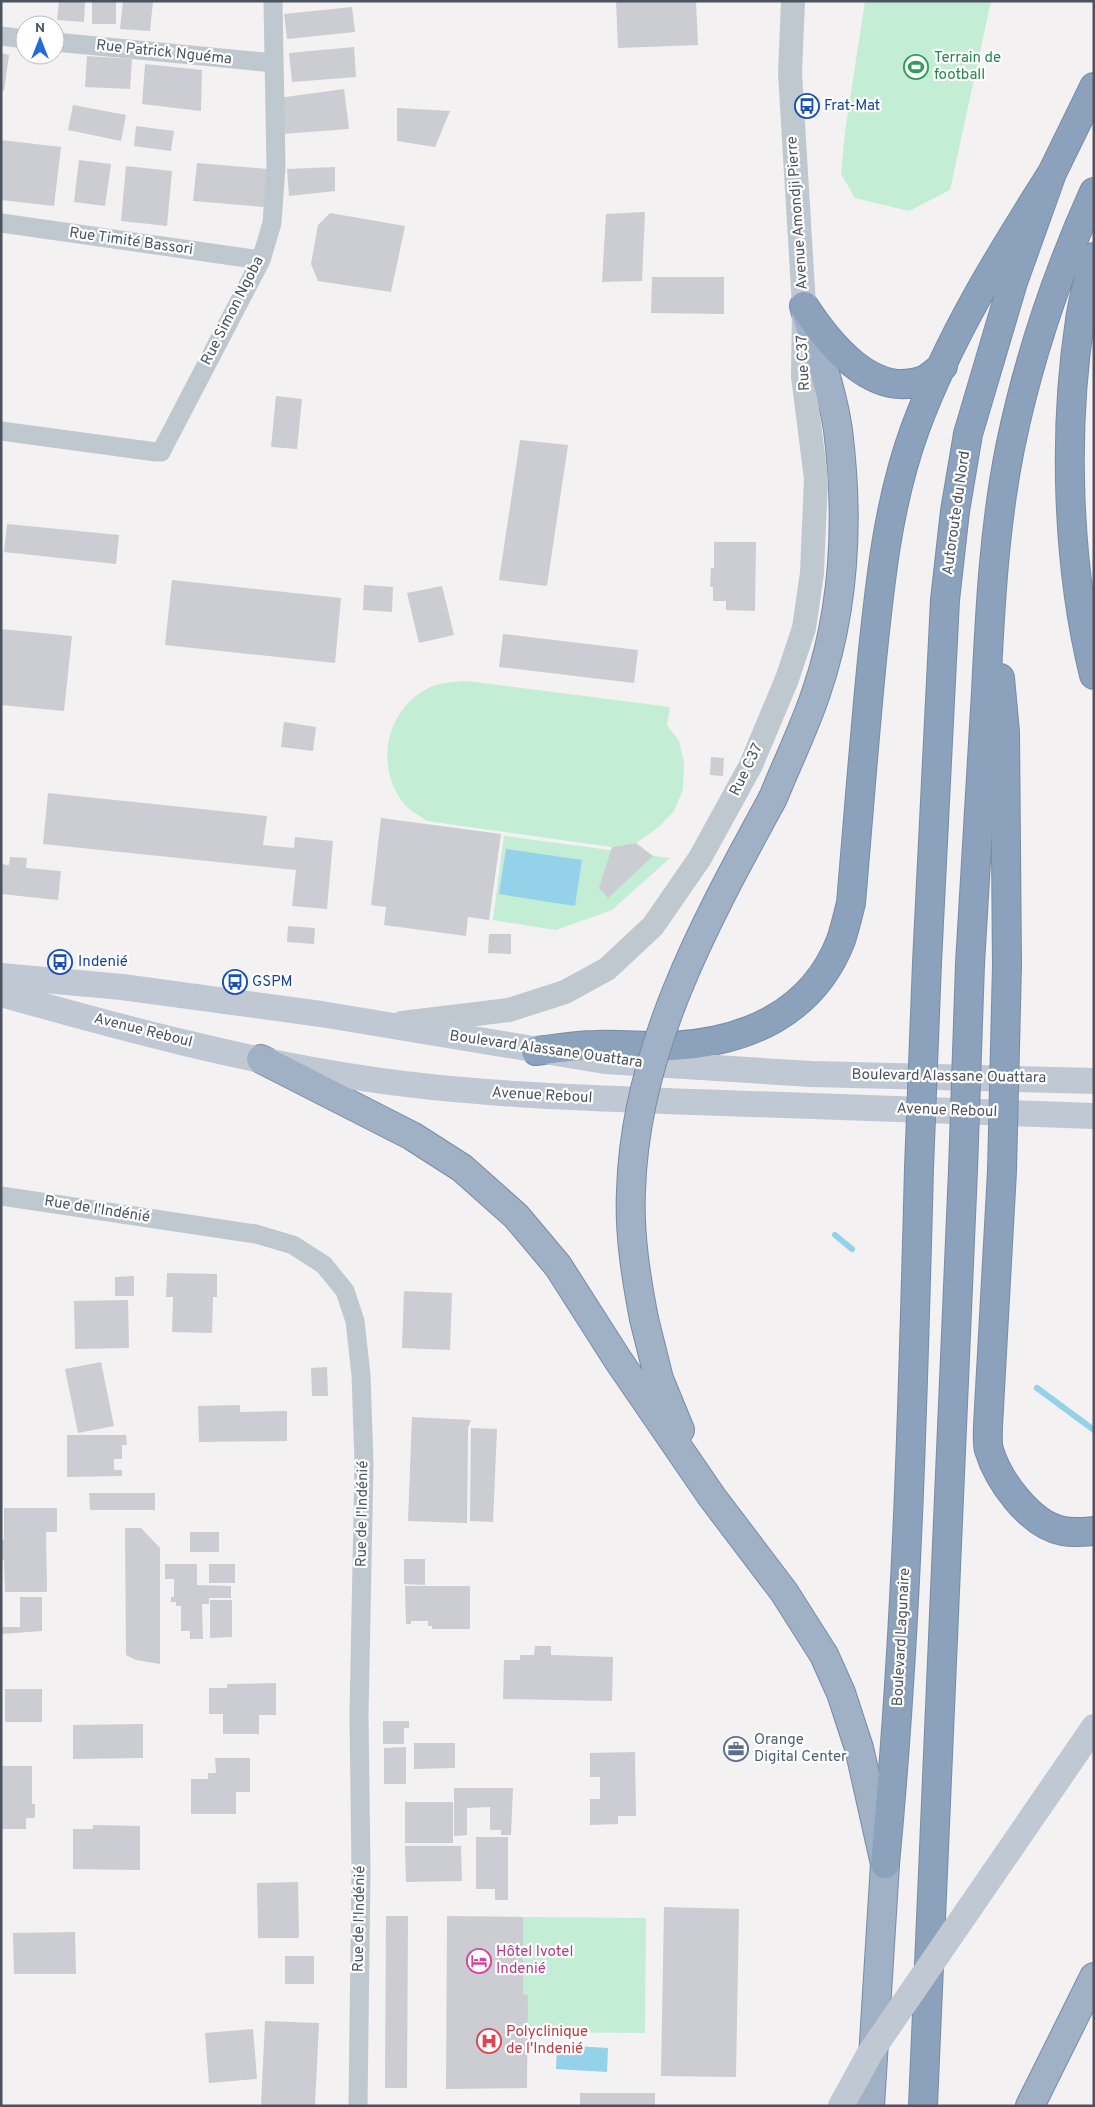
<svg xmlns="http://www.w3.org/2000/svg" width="1095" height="2107" font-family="Overpass,sans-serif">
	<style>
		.green { fill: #c3edd5 }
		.water { fill: #93d2e8 }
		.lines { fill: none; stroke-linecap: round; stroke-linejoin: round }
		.stream { stroke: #93d2e8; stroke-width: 6 }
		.building { fill: #cbcdd3 }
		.trunk-casing { stroke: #778ca8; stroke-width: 30 }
		.motorway-casing { stroke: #778ca8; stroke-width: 30 }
		.minor { stroke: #c0c8cf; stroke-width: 19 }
		.tertiary { stroke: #c0c8cf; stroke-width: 24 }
		.secondary { stroke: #c0c8d3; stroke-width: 26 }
		.trunk { stroke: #a0b0c5; stroke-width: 28 }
		.motorway { stroke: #8ca1bc; stroke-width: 28 }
		.trunk-bridge-casing { stroke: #778ca8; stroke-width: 30; stroke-linecap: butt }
		.motorway-bridge-casing { stroke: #778ca8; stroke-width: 30; stroke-linecap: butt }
		.secondary-bridge { stroke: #c0c8d3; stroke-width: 26 }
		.trunk-bridge { stroke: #a0b0c5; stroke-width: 28 }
		.motorway-bridge { stroke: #8ca1bc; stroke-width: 28 }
		.labels { text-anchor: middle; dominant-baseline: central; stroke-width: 4.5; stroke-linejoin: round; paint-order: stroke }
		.street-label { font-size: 15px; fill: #4a535e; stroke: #fff }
		.leisure-label { font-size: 15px; fill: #27864d; stroke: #fff; text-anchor: start }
		.transit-label { font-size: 15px; fill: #164399; stroke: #fff; text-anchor: start }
		.service-label { font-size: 15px; fill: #4e5e75; stroke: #fff; text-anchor: start }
		.hotel-label { font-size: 15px; fill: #b23c85; stroke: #fff; text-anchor: start }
		.health-label { font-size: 15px; fill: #be3a42; stroke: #fff; text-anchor: start }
	</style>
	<rect width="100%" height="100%" fill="#f3f1f1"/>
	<!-- green -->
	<path class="green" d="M865,1H991L950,190L909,211L855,198L841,174L845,132Z
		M467,681L670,707L667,725L679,741L684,762L683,789L674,811L660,826L636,843L612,847L427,821C420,816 410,811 405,805C373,767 386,705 433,686C443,682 456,682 467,681Z
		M504,836L670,858L612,910L556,930L493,920Z
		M523,1917L646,1918L645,2033L523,2032Z"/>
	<!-- water -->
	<path class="water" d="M506,849L582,860L575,906L499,894Z
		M557,2045L608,2048L607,2072L556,2069Z"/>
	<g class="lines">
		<!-- stream -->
		<path class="stream" d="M835,1235L852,1249
			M1037,1388L1094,1430"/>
	</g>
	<!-- building -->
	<path class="building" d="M59,1H85L84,22L57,20Z
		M92,1H116V24H92Z
		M123,1H153L150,31L120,29Z
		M616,1H696L698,45L618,48Z
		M352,7L355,32L287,39L284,14Z
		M354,47L356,77L292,82L289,53Z
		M1,53L9,55L4,91L1,90Z
		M87,56L132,59L130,89L85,87Z
		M145,64L202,70L201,111L142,104Z
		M344,89L349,129L282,134L278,98Z
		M73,105L126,115L121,141L68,130Z
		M397,108L450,111L435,147L397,141Z
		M136,126L174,131L171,151L134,146Z
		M1,140L61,147L54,206L1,200Z
		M79,160L111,164L105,206L74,202Z
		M197,163L268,169L264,207L193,201Z
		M126,166L172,171L167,226L121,221Z
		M335,167V191L289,196L287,169Z
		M645,212L642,281L602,282L606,214Z
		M330,213L405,226L391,292L318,281L311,264L318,225Z
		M652,277H724V314L651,313Z
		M276,396L302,399L297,449L271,447Z
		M520,440L568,445L547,586L499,580Z
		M7,524L119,535L116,564L4,552Z
		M714,542H756L755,611L726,610V601H713V587H710L711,568H714Z
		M172,580L341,598L335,663L165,645Z
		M364,585L393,587L392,612L363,610Z
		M442,586L454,635L419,643L407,593Z
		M1,629L72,636L64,711L1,705Z
		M503,634L638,650L634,683L499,667Z
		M284,722L316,727L313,751L281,747Z
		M711,757L724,758L723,776L710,775Z
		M48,793L267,816L263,845L294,848L295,837L333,841L327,909L292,906L296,870L43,844Z
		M381,818L501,834L489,920L468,917L466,936L384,925L386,907L371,905Z
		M636,843L653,856L608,898L599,888L612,847Z
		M10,857L27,858L26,868L61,871L58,900L1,894V864L9,865Z
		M288,926L315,928L314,944L287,942Z
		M489,934H511V954L488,953Z
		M167,1273L217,1274V1297H213L212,1333L172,1332L173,1297H166Z
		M134,1276V1296H115V1277Z
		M404,1291L452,1293L450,1350L402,1348Z
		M128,1300L129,1348L75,1349L74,1301Z
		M101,1362L114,1426L78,1433L65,1369Z
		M327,1367L328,1396H312L311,1368Z
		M240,1405V1412L287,1411V1441L199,1442L198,1406Z
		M412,1417L471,1420L468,1428L467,1523L408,1521Z
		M471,1428L497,1429L493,1522L470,1521Z
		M67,1435H126L127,1445H122V1459H114V1470H122V1476L67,1477Z
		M89,1493H155V1510H90Z
		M4,1508H57V1532H46L47,1592H5L4,1560H1V1540H4Z
		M125,1528H141L160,1548V1664L136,1660L126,1655Z
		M190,1532H219V1552H190Z
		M404,1559H425V1585L404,1584Z
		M165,1564H197V1585L231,1586V1598H209V1604H202L203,1639H190V1631H181V1606H176V1602H171V1597H174V1579H165Z
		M209,1564H235V1583H209Z
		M405,1586H470V1629H432V1626H428V1621H411V1624H406Z
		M20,1597H42V1631L1,1634V1627H20Z
		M210,1600H232V1637L210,1638Z
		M535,1646H551V1655L613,1657L612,1701L503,1699L504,1660H520V1655H534Z
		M276,1683V1715H259V1734H223V1714H209V1688H227V1684Z
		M5,1689H42V1722H5Z
		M383,1721H409V1728H404V1744H383Z
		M143,1724V1758L73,1759V1725Z
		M414,1743H455V1768L414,1769Z
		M406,1747V1784H384V1748Z
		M635,1752L636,1816H618V1824L590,1825V1799H600V1777H590V1753Z
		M215,1758H250V1792H236V1814H191V1779H208V1773H216Z
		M1,1766H32V1804H35V1818H26V1829H1Z
		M454,1788H513L511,1835H501V1830H490V1807L467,1808V1835L454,1836Z
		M405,1802H453V1843H405Z
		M93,1825L140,1826V1870L73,1869V1829H93Z
		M476,1837H508V1900H495V1889H476Z
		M405,1846H461L462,1881L406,1882Z
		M298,1882L299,1938H258L257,1883Z
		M664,1907L739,1909L736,2077L661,2076Z
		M386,1916H408L407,2088H385Z
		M447,1916L523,1917V1994L528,1995L527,2088L446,2089Z
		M75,1932L76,1974H14L13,1933Z
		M285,1956H314V1984H285Z
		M265,2021L319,2023L315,2106H261Z
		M253,2029L257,2079L209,2083L205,2033Z
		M580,2093H655V2106H580Z"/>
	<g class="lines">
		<defs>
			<path id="trunk" d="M773,798C787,763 804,729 816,693C845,609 849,518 838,430C832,389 817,349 805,310
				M261,1059L412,1136L462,1168L516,1216L558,1266L618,1360L712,1497L784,1592L824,1655L841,1693L859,1748L885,1864L870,2106
				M644,1319L659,1379L680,1430
				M1030,2106L1094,1977"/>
			<path id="motorway" d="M1094,257C1089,278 1083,299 1080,320C1063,432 1067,565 1094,675
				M804,306C828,343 873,400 924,380C931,377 937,370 943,366
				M1000,678L1005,732L1007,965
				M927,963L945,600L955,511L968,434L1013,282L1052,173L1094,87
				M970,964C975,873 980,782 986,692C990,610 994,528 1010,448C1028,360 1057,274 1094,192
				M536,1051C555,1049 576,1045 596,1045C621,1044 647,1047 672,1046C746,1042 813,1013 841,940C845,928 848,915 851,903C858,822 864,741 872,660C880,582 888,503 915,429C949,337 1000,255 1052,173
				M1002,1171L988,1426C988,1434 987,1443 989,1450C998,1480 1030,1525 1063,1531C1073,1533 1083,1532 1094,1531
				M885,1864C907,1632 913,1400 919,1168
				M923,2106L963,1170"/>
		</defs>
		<!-- trunk casing -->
		<use href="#trunk" class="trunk-casing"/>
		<!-- motorway casing -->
		<use href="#motorway" class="motorway-casing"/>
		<!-- minor -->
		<path class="minor" d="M1,36L25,39
			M55,42L274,63
			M1,223L261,260
			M1,431L156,452H161L163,448L261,260L272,223L276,167L273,1
			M1,1196L256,1234L293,1245L324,1265L345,1291L355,1321L361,1375L364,1463L359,1715L361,1870L358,2106"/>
		<!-- tertiary -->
		<path class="tertiary" d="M402,1023L509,1010L565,992L607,969L653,926L700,858L751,765L787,679L804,628L812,573L816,479L803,376L804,306L790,73L793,1"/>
		<!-- secondary -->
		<path class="secondary" d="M1,976L122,987L321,1014L605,1061L811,1074L1094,1081
			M1,994C122,1028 244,1061 368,1079C477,1095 586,1098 695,1102C828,1107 961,1112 1094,1116
			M993,1874L1094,1727"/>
		<!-- trunk -->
		<use href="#trunk" class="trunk"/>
		<!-- motorway -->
		<use href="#motorway" class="motorway"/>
		<defs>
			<path id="trunk-bridge" d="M644,1319C636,1277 629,1234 631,1191C635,1048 706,921 773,798"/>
			<path id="motorway-bridge" d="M919,1168L927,963
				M963,1170L970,964
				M1002,1171L1007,965"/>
		</defs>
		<!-- trunk-bridge casing -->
		<use href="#trunk-bridge" class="trunk-bridge-casing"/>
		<!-- motorway-bridge casing -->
		<use href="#motorway-bridge" class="motorway-bridge-casing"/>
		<!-- secondary-bridge -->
		<path class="secondary-bridge" d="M841,2106L870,2053L993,1874"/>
		<!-- trunk-bridge -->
		<use href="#trunk-bridge" class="trunk-bridge"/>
		<!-- motorway-bridge -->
		<use href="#motorway-bridge" class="motorway-bridge"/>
	</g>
	<!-- icons -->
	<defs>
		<symbol id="stadium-ring" viewBox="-11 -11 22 22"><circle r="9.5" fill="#fff" stroke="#2e9e5b" stroke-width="1.5"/><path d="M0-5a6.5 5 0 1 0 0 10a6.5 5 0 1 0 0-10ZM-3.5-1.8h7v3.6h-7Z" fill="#2e9e5b"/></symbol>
		<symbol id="bus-ring" viewBox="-11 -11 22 22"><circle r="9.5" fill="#fff" stroke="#1a4fb4" stroke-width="1.5"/><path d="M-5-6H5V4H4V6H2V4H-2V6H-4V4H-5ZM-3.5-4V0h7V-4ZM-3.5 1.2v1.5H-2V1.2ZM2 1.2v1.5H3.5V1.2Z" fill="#1a4fb4"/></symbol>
		<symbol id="office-ring" viewBox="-11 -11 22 22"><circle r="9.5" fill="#fff" stroke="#5c6f8a" stroke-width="1.5"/><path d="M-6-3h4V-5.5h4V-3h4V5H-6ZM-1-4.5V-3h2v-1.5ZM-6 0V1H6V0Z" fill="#5c6f8a"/></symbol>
		<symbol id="hotel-ring" viewBox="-11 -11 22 22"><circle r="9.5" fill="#fff" stroke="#d1479c" stroke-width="1.5"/><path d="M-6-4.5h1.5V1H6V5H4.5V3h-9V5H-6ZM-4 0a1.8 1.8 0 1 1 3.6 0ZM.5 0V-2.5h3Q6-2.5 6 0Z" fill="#d1479c"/></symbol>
		<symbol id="hospital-ring" viewBox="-11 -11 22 22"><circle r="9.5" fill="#fff" stroke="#e0444e" stroke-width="1.5"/><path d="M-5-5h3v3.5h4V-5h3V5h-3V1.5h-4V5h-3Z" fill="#e0444e"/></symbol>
	</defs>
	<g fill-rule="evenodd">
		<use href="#stadium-ring" x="902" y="53" width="28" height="28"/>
		<use href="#bus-ring" x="793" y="92" width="28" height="28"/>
		<use href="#bus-ring" x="46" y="948" width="28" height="28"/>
		<use href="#bus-ring" x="221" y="968" width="28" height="28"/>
		<use href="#office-ring" x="722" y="1735" width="28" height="28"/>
		<use href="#hotel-ring" x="465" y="1947" width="28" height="28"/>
		<use href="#hospital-ring" x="475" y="2027" width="28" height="28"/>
	</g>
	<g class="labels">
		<!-- street labels -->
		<g class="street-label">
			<text transform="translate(164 53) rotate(6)">Rue Patrick Nguéma</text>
			<text transform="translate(798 213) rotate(-94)">Avenue Amondji Pierre</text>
			<text transform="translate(131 242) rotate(8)">Rue Timité Bassori</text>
			<text transform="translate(233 311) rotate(-63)">Rue Simon Ngoba</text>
			<text transform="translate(804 363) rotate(-93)">Rue C37</text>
			<text transform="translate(957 513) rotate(-82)">Autoroute du Nord</text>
			<text transform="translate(747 770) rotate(-64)">Rue C37</text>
			<text transform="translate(143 1031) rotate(14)">Avenue Reboul</text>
			<text transform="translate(546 1050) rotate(8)">Boulevard Alassane Ouattara</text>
			<text transform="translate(949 1077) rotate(1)">Boulevard Alassane Ouattara</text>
			<text transform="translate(542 1096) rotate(3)">Avenue Reboul</text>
			<text transform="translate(947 1111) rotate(2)">Avenue Reboul</text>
			<text transform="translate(97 1210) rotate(9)">Rue de l'Indénié</text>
			<text transform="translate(363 1514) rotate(-89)">Rue de l'Indénié</text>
			<text transform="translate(902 1637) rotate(-87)">Boulevard Lagunaire</text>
			<text transform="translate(360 1919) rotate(-89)">Rue de l'Indénié</text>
		</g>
		<!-- leisure labels -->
		<g class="leisure-label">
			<text x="934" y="58">Terrain de<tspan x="934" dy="17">football</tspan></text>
		</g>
		<!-- transit labels -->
		<g class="transit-label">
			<text x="824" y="106">Frat-Mat</text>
			<text x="78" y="962">Indenié</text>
			<text x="252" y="982">GSPM</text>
		</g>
		<!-- service labels -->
		<g class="service-label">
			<text x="754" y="1740">Orange<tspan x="754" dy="17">Digital Center</tspan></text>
		</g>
		<!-- hotel labels -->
		<g class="hotel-label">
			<text x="496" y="1952">Hôtel Ivotel<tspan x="496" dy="17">Indenié</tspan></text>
		</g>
		<!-- health labels -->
		<g class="health-label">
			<text x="506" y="2032">Polyclinique<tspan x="506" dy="17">de l'Indenié</tspan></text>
		</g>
	</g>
	<!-- border -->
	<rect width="1095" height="2107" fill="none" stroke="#4a535e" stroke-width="5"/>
	<!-- north arrow -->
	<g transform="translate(40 40)"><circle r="24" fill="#ffffff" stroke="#b7babf"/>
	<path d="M0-4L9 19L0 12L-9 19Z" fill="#246bda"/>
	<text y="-8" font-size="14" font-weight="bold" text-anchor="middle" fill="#4a535e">N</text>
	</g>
</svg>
